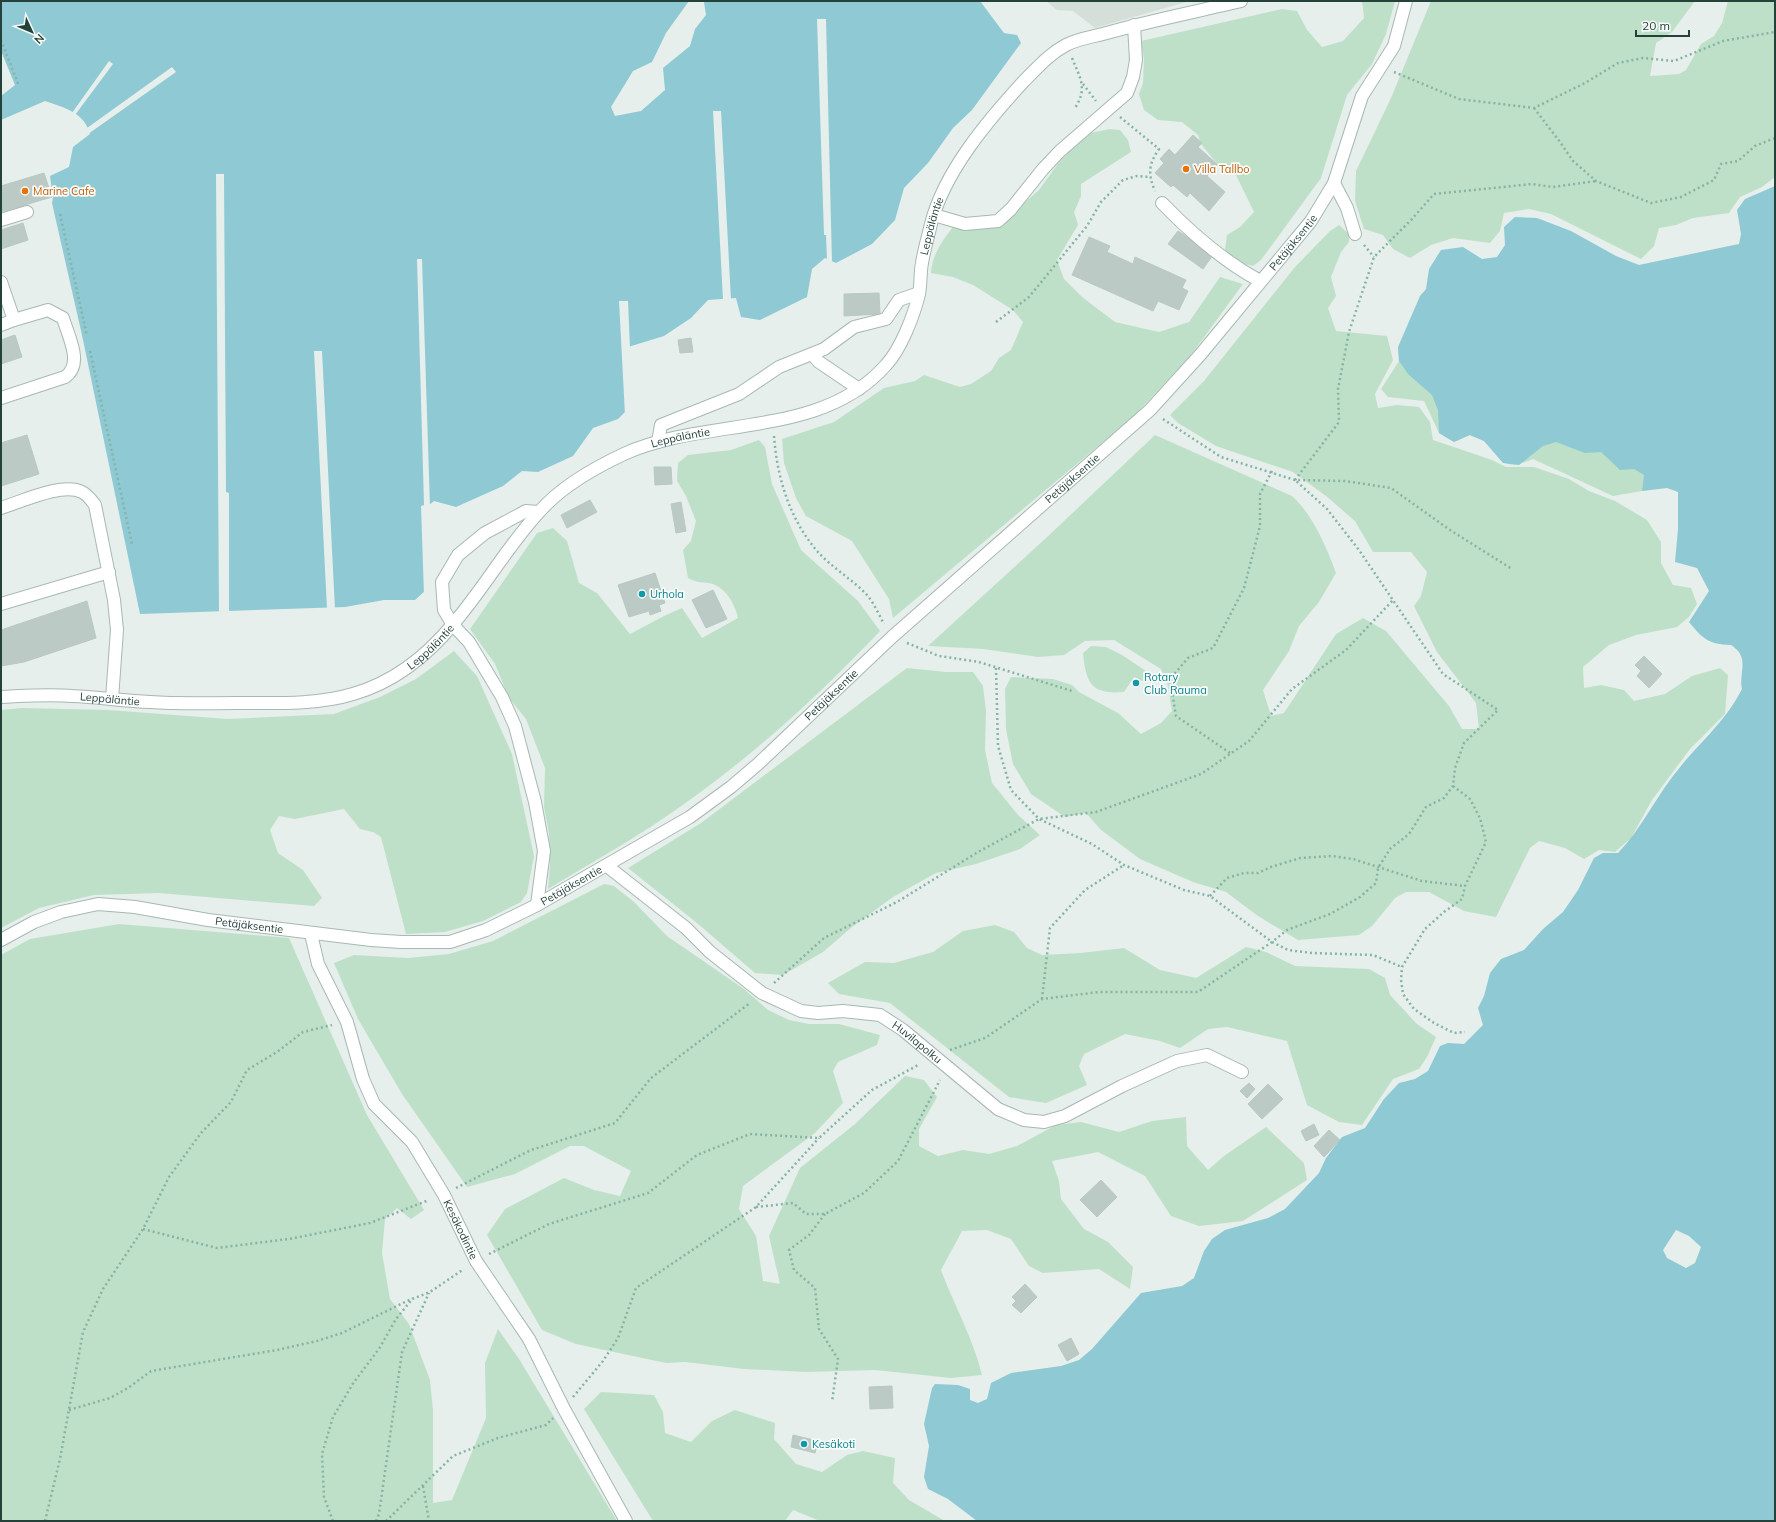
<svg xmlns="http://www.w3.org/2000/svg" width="1776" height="1522" font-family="Mulish,sans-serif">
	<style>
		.built { fill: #d4dfda }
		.green { fill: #bfe0c8 }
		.water { fill: #8ec9d4; fill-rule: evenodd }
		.pier { fill: #e6efeb }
		.building { fill: #bbcac4; stroke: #b8c9c2 }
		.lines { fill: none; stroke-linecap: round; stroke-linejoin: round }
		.minor-casing { stroke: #a8b8b2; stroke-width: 14 }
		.path { stroke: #86b3a5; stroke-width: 2.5; stroke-dasharray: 2 3; stroke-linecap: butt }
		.minor { stroke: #fff; stroke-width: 12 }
		.food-dot { fill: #e8710a; stroke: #f7fbf9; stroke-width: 1.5 }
		.culture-dot { fill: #0f9aa8; stroke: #f7fbf9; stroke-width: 1.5 }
		.labels { text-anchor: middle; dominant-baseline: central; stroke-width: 3.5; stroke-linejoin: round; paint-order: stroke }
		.food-label { font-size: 11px; fill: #c56008; stroke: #f7fbf9; text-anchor: start }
		.street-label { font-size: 11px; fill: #24423a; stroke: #f7fbf9 }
		.culture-label { font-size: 11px; fill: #0d838f; stroke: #f7fbf9; text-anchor: start }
	</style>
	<rect width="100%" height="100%" fill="#e6efeb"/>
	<!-- built -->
	<path class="built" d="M1046,1H1190L1095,28L1073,11L1057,10Z"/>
	<!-- green -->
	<path class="green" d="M1362,1H1395L1386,34L1372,64L1347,95L1321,178L1261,260L1253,266L1239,263L1225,250L1227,235L1240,227L1254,212L1236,175L1219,166L1201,144L1198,135L1182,122L1158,120L1144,110L1139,94L1143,83L1144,59L1141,41L1282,9L1297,11L1307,30L1322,47L1343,41L1364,18Z
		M1431,1H1695L1672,32L1656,43L1650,76L1679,74L1686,70L1701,44L1714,36L1722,23L1728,1H1775V177L1762,187L1740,197L1729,213L1693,218L1676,225L1659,228L1654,246L1641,259L1551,214L1529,209L1504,213L1500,231L1490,243L1453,238L1431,245L1410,258L1393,249L1383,235L1364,229L1355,201L1356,171L1391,98Z
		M1109,129L1120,130L1128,140L1131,152L1081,184V196L1074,212L1078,225L1057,260L1064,279L1082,297L1115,322L1159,332L1189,322L1220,277L1243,284L1191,355L1134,416L893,618L889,599L852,541L806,516L796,498L784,463L782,439L834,422L884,388L915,381L924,375L960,387L971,384L991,371L999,358L1011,350L1023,322L1013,310L973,285L953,277L931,273C932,255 942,241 953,227L1004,221L1039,190L1057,165L1073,147L1091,133Z
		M1339,225L1349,234V242L1341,252L1331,277L1336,296L1328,308L1336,331L1387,336L1393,360L1375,394L1378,408L1397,405L1419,407L1430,422L1433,440L1492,460L1506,467H1534L1569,479L1589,491L1615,501L1647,520L1661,542V563L1673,585L1691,588L1697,604L1689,617L1677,627L1636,635L1609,645L1583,667L1584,688L1601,685L1624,690L1634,701L1665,694L1692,676L1720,668L1728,675L1725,714L1690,749L1652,800L1631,838L1615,852L1599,850L1584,859L1565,848L1539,841L1530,848L1496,917L1464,911L1429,892H1406L1395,898L1372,926L1359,935L1298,940L1258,916L1226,892L1193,882L1140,859L1101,830L1086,813L1065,817L1031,794L1013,764L1006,729L1005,689L1011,677L1053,679L1072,685L1079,692L1118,713L1141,734L1161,723L1172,711L1168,686L1161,669L1114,640L1085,641L1064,655L1038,657L983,649L928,646L1045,539L1155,435L1292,496C1313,515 1326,546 1336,573L1319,602L1299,626L1289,651L1263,690L1271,716L1284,713L1336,634L1363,618L1386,631L1449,706L1462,729H1479L1476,703L1437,652L1414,606L1421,596L1427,572L1411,552H1373L1355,521L1326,496L1293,472L1216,446L1178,423L1170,415L1204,381L1295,267L1330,231Z
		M1398,347L1534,416L1653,471L1642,491L1613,496L1533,459C1499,473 1506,458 1484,441C1480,439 1474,437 1469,435L1454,442L1439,433L1424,401L1388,397L1381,389L1399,361Z
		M759,440L765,447L772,484L801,550L858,601L880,631C811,704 736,771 652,826C618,848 582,868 548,889L550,865L549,833L544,807L545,768L526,719L509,698L495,664L470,629L537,533L553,528L567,541L579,583L597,593L630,634L664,616L682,608L702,638L738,618C735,605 728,591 715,585C707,581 701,585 688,578L683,550L691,541L696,521L686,496L677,481L678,463L688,455L731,450Z
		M1091,646L1106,647L1122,655L1146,671L1150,680L1142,681L1134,677L1124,692C1091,695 1086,683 1083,653Z
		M454,651L477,676L512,754L534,856L527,893L521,902L483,921L445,932L406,934L381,837L373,832L360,829L344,809L295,819L279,816L270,830L278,853L303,870L322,898L314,906L159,893L94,895L39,908L1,928V710L22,708L108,710L228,719L334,714L380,697L416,679Z
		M907,668L946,672H973L983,686L986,711L985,750L992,783L1018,815L1040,835L1020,849L976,864L936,873L893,897L852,927L823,952L783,975L755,973L697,923L628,868L701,823Z
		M604,884L614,886L634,902L667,936L744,989L768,1010L789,1020L809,1024H839L880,1035L877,1045L838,1062L833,1071L843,1103L815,1133L743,1186L739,1209L756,1236L763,1281L780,1284L769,1236L800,1168L855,1124L905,1076L924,1080L937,1097L919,1129V1146L938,1156L963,1150L989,1154L1017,1146L1056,1125L1081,1122L1119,1132L1152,1121L1186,1117L1187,1146L1208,1170L1224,1156L1266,1127L1304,1163L1307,1180L1243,1221L1199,1226L1171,1216L1145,1176L1098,1152L1052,1161L1059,1181L1061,1199L1084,1229L1108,1242L1133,1267L1130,1289L1099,1269L1043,1273L1029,1266L1011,1239L987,1230L962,1231L941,1270C954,1305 973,1338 982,1375L951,1378L875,1370L806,1372L744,1369L685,1362L666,1363L576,1344L542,1330L487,1235L505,1209L564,1178L594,1190L620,1196L631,1171L584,1146H570L515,1174L467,1187L402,1094L358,1019L334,963L354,955L408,958L449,954L493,941Z
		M119,924L289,938L367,1115L424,1210L411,1219L397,1208L385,1219L382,1253L390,1299L409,1324L430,1380L433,1410V1503L452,1500L486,1418L485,1363L498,1329L519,1359L617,1521H1V955L30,939Z
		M995,925L1014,932L1027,948L1042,955L1081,953L1124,948L1160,970L1196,978L1246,947L1266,952L1295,966L1369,969L1385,978L1390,995L1417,1024L1436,1037L1427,1057L1419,1069L1393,1079L1362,1125L1339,1122L1307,1105L1287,1041L1227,1027L1208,1029L1180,1048L1160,1041L1125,1034L1084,1054L1079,1066L1087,1085L1046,1103L1009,1097L890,1003L839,994L828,983L865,962L894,963L933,952L963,931Z
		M601,1392L654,1395L663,1412L665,1433L691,1442L712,1421L735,1410L775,1423L774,1439L796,1464L822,1472L847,1455L863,1451L895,1458L893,1483L909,1500L945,1521H820L793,1510L785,1521H653L584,1409Z"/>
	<!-- water -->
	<path class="water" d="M1,1H689L666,33L652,62L633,71L611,107L615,116L641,111L665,90L663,68L690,46L695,29L706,15L704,2L702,1H1009L1004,33L1017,35L1021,43L972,110L953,128L928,163L904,188L895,220L872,244L836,263L825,258L812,269L807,297L760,320L741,317L736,298L708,300L691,318L664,336L628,347L626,358V411L618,419L593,428L573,456L538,472L522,471L503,486L456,507L434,501L423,510L426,590L415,600H384L345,607L140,614L82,335L52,203L53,197L50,176L69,167L73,147L90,134C84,112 65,108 45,101L1,120V96L15,85L1,51Z
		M1775,186V1521H977L948,1499L928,1489L924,1477L929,1446L924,1424L932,1388L935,1384L958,1385L970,1389V1400L978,1403L987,1399L991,1383L1011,1373L1061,1366L1079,1360L1092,1349L1141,1293L1182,1286L1194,1278L1204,1251L1212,1239L1225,1230L1268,1218L1285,1209L1319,1173L1326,1158L1342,1137L1365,1128L1384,1099L1399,1083L1415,1079L1428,1071L1440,1046L1448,1043L1464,1044L1483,1025L1478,1008L1484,996L1490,973L1501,959L1524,950L1543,929L1563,912L1578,890L1594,858L1603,853H1618C1643,827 1657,794 1681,766C1703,739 1725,722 1742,689C1739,678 1746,664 1740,654C1739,651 1734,647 1731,645C1708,644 1703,639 1689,622L1709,591L1697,568L1675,562L1678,529V492L1667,488L1642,491L1644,475L1634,469L1620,470L1601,452L1585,453L1556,442L1543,446L1519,465L1503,463L1484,441L1470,435L1454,442L1439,433L1438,410L1432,395L1408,374L1399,361L1398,347L1420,296L1426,289L1429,269L1441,250L1463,247L1482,259L1497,257L1505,245L1504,227L1515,217L1537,218L1571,231L1616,256L1639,265L1729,246L1739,244L1741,234L1737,210L1745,199ZM1676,1230L1689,1236L1701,1247L1695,1263L1686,1268L1667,1258L1663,1250Z"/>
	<!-- pier -->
	<path class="pier" d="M980,1H1011L1010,18L1006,31L1004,33Z
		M817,19H826L832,262L827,261L826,235H824Z
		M109,61L113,64L75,115L72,113Z
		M172,67L176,72L81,139L88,134L87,128Z
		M713,111H721L731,300H723Z
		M216,174H224L226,492L229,493V611L219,612Z
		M417,259H422L430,507L425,511L428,590L424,595L421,506L424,505Z
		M619,301H628L630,348L628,358V411L625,415Z
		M314,351H322L335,609H327Z"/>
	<!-- building -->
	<path class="building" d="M1193,135L1202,143L1198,147L1218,165L1207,176L1225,192L1209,211L1190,193L1187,197L1173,185L1171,187L1155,173L1164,163L1160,159L1169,149L1175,155Z
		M44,173L52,197L1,212V186Z
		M23,223L28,240L1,249V230Z
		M1178,231L1213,255L1203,269L1168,244Z
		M1089,237L1110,246L1107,252L1133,264L1135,257L1186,280L1182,288L1188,291L1179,310L1158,301L1153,311L1072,275Z
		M879,293L880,314L844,316V294Z
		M15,335L22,357L1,364V340Z
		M691,338L693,352L680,353L678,340Z
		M27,435L39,474L1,486V443Z
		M654,467H671L672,484L655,485Z
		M590,500L597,512L567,528L561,515Z
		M681,502L686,531L676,533L671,504Z
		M655,573L665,603L659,605L661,611L650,615L649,611L629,617L618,585Z
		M713,590L727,619L706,628L692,600Z
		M87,601L96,638L24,662L1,666V630Z
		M1644,656L1662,674L1649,688L1637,676L1641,671L1635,665Z
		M1249,1083L1255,1089L1247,1098L1240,1091Z
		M1268,1084L1283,1099L1262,1119L1248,1104Z
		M1314,1124L1319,1135L1306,1141L1301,1131Z
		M1329,1130L1340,1140L1324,1157L1314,1146Z
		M1101,1180L1117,1197L1097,1217L1080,1200Z
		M1025,1284L1037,1297L1021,1313L1012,1305L1016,1301L1012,1297Z
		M1071,1338L1079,1354L1067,1361L1058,1345Z
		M892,1386L893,1408L870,1409L869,1387Z
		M793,1435L818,1441L815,1453L791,1447Z"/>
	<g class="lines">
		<defs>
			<g id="minor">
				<path d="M1334,183L1347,208L1355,234"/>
				<path d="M1162,203C1191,233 1223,261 1260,281"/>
				<path d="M934,215L965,224L998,221L1011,209L1043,169L1060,151L1127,93L1133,77L1136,60L1134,25"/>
				<path d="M1,220L27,212"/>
				<path d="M1,282L14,320L48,310L63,318C68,336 84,364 65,377L1,398"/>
				<path d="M1,325L14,320"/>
				<path d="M812,354L819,362L859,389"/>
				<path d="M658,442L661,425L739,394L779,367L824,349L854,327L886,319L899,300L919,293"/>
				<path d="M1,508C21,502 62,482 82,492C88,495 91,500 95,505L114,600L117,630L112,699"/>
				<path d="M1,604L109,572"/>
				<path id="s1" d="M1,697C24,696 48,694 72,696C98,697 124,701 150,702C178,704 207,703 236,703C274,703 317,705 353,694C395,682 427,656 454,623C484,588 509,544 540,511C562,486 594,468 624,454C708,416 821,439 886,365C901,349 914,315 919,294C921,284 920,273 922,263C924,250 928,237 931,224C944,172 988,120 1024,81C1037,68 1049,54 1066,45C1077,39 1091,37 1103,34C1148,21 1195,12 1241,1"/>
				<path id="s2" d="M607,866L686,928L710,952L762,993L801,1011L818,1013L843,1011L880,1015L903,1030L998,1109L1024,1120L1044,1122L1065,1116L1122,1086L1177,1061L1207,1055L1242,1072"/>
				<path d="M537,905L544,851L535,802L515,726L502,697L469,642L453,625L444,610L442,582L458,555L485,533L526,511L538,512"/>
				<path id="s3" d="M311,934L318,964L347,1022L363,1079L374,1104L412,1142L444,1195L476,1261L529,1339L564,1409L626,1521"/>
				<path id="s4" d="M1,940L34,922L61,912L98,904L135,907L208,920L371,940L401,942H450L486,930L537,905L690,817L731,787L758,764L892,637L1150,410L1200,355L1311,221L1334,183L1362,96L1394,46L1406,1"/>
			</g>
		</defs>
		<!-- minor casing -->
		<use href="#minor" class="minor-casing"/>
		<!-- path -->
		<path class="path" d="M1,40L19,86
			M1072,58C1080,78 1088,88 1075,108
			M1394,72L1459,99L1534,108L1585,83L1618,63L1643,58L1674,61L1723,41L1775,32
			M1083,84L1096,101
			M1534,108L1560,142L1573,161L1596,181L1651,203L1681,197L1714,180L1721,164L1738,161L1755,146L1775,138
			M1120,117L1159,149C1148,165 1148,174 1155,191
			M60,214L87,336
			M1364,245L1374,257
			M996,322L1029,297L1087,226L1101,202L1123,180L1137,176L1149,177
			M90,351L132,544
			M1163,419L1221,457L1295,480L1345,481L1391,488L1450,530L1512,569
			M774,436C777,477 789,518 817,551C831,567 852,579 867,595C874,603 879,615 884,624
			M1295,480L1339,422L1338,389L1349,332L1374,257L1412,219L1434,194L1532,184L1553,187L1596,181
			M907,643L939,656L979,662L1072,691
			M996,668L998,746L1011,790L1039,819L1092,844L1124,865L1184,890L1210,896L1272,942L1288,950L1312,953L1373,955L1402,967
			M1230,753L1176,716L1170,679L1188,658L1213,648L1227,621L1244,588L1260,526V494L1272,471
			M1453,786L1470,799L1480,818L1486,842L1465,886L1462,899L1444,912L1425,929L1402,967L1401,980L1403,994L1414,1009L1434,1023L1454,1033L1465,1032
			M1210,896L1227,878L1244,873H1258L1271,867L1300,858L1332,856L1353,859L1422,881L1465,886
			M774,983L824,938L897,902L978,852L1039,819L1096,812L1201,774L1249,741L1292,689L1346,650L1394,599
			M1042,999L1050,928L1085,890L1124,865
			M950,1050L985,1038L1042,999L1099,992H1198L1272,942L1287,930L1330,914L1360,897L1376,883L1378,868L1390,849L1409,834L1426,807L1444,798L1453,786L1455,768L1464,743L1498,710L1443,674L1359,550L1327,509L1295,480
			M456,1188L531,1150L615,1123L651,1078L750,1003
			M756,1207L793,1203L806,1214H825L864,1193L898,1161L940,1080
			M825,1214L809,1235L789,1250L794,1270L815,1288L819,1329L838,1359L832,1402
			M143,1229L217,1248L289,1239L370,1223L429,1200
			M489,1254L549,1224L648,1193L697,1155L750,1134L819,1138L872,1090L920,1064
			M573,1397L603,1361L618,1338L636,1288L756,1207L819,1138
			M69,1410L110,1398L128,1388L151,1371L277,1350L317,1341L342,1333L407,1301L430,1292L464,1269
			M423,1486L429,1521
			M45,1521L60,1459L83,1332L103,1289L143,1229L169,1177L201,1133L231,1102L247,1070L277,1052L303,1032L332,1025
			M333,1521L324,1497L322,1454L333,1417L354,1382L379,1349L396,1319L413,1298
			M376,1521L379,1514L402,1352L429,1293
			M386,1521L453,1456L498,1438L546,1425L553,1418"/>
		<!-- minor -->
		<use href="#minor" class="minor"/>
	</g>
	<!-- markers -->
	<g class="food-dot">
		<circle cx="1186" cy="169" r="4"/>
		<circle cx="25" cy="191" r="4"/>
	</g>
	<g class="culture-dot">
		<circle cx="642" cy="594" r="4"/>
		<circle cx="1136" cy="683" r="4"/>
		<circle cx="804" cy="1444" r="4"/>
	</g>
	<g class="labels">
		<!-- food labels -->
		<g class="food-label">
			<text x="1194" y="169">Villa Tallbo</text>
			<text x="33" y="191">Marine Cafe</text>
		</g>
		<!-- street labels -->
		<g class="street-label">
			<text stroke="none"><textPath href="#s1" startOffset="1152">Leppäläntie</textPath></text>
			<text stroke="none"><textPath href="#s4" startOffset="1565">Petäjäksentie</textPath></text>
			<text stroke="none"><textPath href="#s1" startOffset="781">Leppäläntie</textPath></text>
			<text stroke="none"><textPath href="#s4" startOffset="1241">Petäjäksentie</textPath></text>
			<text stroke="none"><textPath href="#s1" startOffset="445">Leppäläntie</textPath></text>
			<text stroke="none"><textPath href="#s4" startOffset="917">Petäjäksentie</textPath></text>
			<text stroke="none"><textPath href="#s1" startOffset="109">Leppäläntie</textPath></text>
			<text stroke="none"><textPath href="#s4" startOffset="593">Petäjäksentie</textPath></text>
			<text stroke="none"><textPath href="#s4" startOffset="257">Petäjäksentie</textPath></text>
			<text stroke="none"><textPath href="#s2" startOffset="369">Huvilapolku</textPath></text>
			<text stroke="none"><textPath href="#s3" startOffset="336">Kesäkodintie</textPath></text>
		</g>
		<!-- culture labels -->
		<g class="culture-label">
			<text x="650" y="594">Urhola</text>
			<text x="1144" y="677">Rotary<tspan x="1144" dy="13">Club Rauma</tspan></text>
			<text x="812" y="1444">Kesäkoti</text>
		</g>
	</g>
	<!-- border -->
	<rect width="1776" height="1522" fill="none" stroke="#24423a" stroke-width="4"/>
	<!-- north arrow -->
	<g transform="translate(32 32) rotate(134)" stroke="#f7fbf9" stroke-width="3" paint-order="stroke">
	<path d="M0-3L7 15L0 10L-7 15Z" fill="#24423a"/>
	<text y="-6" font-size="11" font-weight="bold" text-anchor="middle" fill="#24423a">N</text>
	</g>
	<!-- scale -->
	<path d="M1636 30v6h53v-6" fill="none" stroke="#24423a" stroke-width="2"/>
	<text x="1642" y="30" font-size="12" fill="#24423a" stroke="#f7fbf9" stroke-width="3" paint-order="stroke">20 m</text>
</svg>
